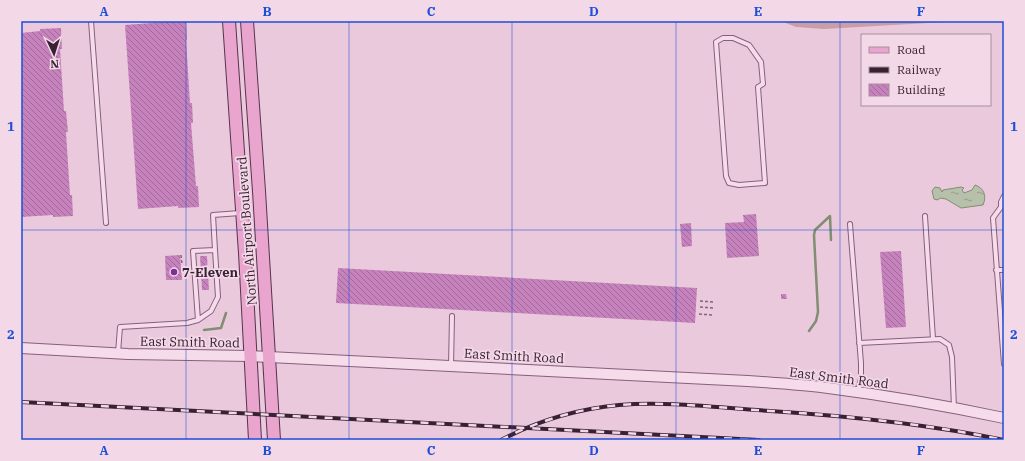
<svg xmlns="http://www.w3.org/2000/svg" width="1025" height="461" font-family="'IBM Plex Serif',serif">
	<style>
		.green { fill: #c99ea4 }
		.water { fill: url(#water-ripples); stroke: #808e71 }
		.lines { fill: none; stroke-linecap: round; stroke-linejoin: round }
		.stream { stroke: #808e71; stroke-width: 2.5 }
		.building { fill: url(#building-back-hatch) }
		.service-casing { stroke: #865f7c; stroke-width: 6 }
		.tertiary-casing { stroke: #865f7c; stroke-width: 12 }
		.primary-casing { stroke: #55334e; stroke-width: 14 }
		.path { stroke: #865f7c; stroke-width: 1.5; stroke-dasharray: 3 2; stroke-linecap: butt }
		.service { stroke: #f6dceb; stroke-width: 4 }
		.tertiary { stroke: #f6dceb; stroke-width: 10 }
		.primary { stroke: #eaa5ce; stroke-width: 12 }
		.rail-casing { stroke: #382133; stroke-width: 4 }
		.rail { stroke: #f3d8e7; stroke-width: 2.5; stroke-dasharray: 8; stroke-linecap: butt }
		.grid { fill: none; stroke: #1d4ed8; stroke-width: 1; stroke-opacity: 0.55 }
		.poi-dot { fill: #763490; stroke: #f3d8e7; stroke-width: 1.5 }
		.labels { text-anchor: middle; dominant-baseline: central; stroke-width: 3.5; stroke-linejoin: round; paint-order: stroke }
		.street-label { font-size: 13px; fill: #382133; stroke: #f3d8e7 }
		.poi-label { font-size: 13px; font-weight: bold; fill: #382133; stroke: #f3d8e7; text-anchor: start }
		.neatline { fill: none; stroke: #1d4ed8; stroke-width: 1.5 }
		.grid-label { font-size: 13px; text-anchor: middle; font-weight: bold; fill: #1d4ed8 }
	</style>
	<defs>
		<pattern id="water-ripples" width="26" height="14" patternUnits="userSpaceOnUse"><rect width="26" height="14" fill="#b6c0aa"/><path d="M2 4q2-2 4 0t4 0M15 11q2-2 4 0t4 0" fill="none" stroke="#959c8b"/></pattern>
		<pattern id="building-back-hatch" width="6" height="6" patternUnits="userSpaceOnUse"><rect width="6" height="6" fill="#c682bc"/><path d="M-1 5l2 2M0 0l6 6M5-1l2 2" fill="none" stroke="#a26a99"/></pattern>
	</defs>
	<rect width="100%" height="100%" fill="#ebc9dd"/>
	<!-- green -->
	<path class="green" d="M781,21H963L824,29L796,27Z"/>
	<!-- water -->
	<path class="water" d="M975,185C984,188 987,196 983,205L961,208L946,199L940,198L938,200L934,199L932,191L935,187L940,188L942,192L943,190L961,187L964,188L962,190L964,193L972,190Z"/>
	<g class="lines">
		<!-- stream -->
		<path class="stream" d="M204,330L221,328L226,313
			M809,331L816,321L818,312L814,235L815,230L830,216L831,240"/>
	</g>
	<!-- building -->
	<path class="building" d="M165,21H186L187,40H186L190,103H192L193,123H191L196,186H198L199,207L178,208V206L138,209L125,25L165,22Z
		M61,28L62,49H60L64,111H66L68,132H66L70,195H72L73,216L53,217V215L21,217V33L40,31V29Z
		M756,214L759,256L727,258L725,223L744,222L743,215Z
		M691,223L692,246L682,247L680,224Z
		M901,251L906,327L886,328L880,252Z
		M180,255L182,280H166L165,256Z
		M200,256H207L209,290H202Z
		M338,268L697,288L695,323L336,303Z
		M781,294H786L787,299H781Z"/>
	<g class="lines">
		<defs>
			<path id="service" d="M91,21L106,223
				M723,38H733L749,45L761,62L763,84L758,87L765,183L739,185L729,183L726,176L716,42Z
				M1004,196L1001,202V207L993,218L1004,364
				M925,216L933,339
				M850,224L861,363V379L858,391
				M996,270H1004
				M198,320L211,311L218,297L215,250
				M859,343L940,339L949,345L952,357L954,408
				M118,353L120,327L187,323L198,320L193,251L215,250L213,215L240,213
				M451,366L452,316"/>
			<path id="tertiary" d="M21,348L128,354L250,356L748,381C773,383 797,384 821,387C883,395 943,405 1004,418"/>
			<path id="primary" d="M229,21L245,253L255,440
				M247,21L259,191L274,440"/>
		</defs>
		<!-- service casing -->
		<use href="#service" class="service-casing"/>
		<!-- tertiary casing -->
		<use href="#tertiary" class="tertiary-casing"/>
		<!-- primary casing -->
		<use href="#primary" class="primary-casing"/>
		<!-- path -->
		<path class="path" d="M181,255L182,265
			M184,277L189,276
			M700,301L713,302
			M700,307L713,308
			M699,314L712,315"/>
		<!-- service -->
		<use href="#service" class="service"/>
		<!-- tertiary -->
		<use href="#tertiary" class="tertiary"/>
		<!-- primary -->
		<use href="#primary" class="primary"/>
		<defs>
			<path id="rail" d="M21,402L759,440
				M501,440C537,421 577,409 619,405C669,401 720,408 770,411C849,416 927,424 1004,440"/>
		</defs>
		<!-- rail casing -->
		<use href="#rail" class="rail-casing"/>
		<!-- rail -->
		<use href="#rail" class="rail"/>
	</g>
	<!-- grid -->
	<path class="grid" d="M186,21V440M349,21V440M512,21V440M676,21V440M840,21V440M21,230H1004"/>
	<!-- markers -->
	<circle class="poi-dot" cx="174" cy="272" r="4"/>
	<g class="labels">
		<!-- street labels -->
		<g class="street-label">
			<text transform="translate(247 231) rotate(-94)">North Airport Boulevard</text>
			<text transform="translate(190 342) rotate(1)">East Smith Road</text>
			<text transform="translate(514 356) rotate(3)">East Smith Road</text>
			<text transform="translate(839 378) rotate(7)">East Smith Road</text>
		</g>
		<!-- poi labels -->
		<g class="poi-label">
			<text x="182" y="272">7-Eleven</text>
		</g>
	</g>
	<!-- border -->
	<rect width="1025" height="461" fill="none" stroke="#f3d8e7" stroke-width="44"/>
	<!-- legend -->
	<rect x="861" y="34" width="130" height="72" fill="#f3d8e7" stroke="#a88f9f"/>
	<rect x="869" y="47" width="20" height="6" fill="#eaa5ce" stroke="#a88f9f"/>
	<text x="897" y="54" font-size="12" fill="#382133">Road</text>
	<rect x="869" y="67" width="20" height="6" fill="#382133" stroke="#a88f9f"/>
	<text x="897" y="74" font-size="12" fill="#382133">Railway</text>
	<rect x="869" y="84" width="20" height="12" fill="url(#building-back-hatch)" stroke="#a88f9f"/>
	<text x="897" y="94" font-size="12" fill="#382133">Building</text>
	<!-- north arrow -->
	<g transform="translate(54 54) rotate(176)" stroke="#f3d8e7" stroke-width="3" paint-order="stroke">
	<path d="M0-3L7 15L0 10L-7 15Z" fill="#382133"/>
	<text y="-6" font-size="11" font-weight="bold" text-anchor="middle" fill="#382133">N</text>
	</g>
	<rect x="22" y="22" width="981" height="417" class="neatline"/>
	<g class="grid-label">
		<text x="104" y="16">A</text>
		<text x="267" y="16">B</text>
		<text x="431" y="16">C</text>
		<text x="594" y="16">D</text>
		<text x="758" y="16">E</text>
		<text x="921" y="16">F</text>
		<text x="11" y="131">1</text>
		<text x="1014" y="131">1</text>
		<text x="11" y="339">2</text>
		<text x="1014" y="339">2</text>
		<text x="104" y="455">A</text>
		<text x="267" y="455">B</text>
		<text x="431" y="455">C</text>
		<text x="594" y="455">D</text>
		<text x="758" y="455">E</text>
		<text x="921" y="455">F</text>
	</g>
</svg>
